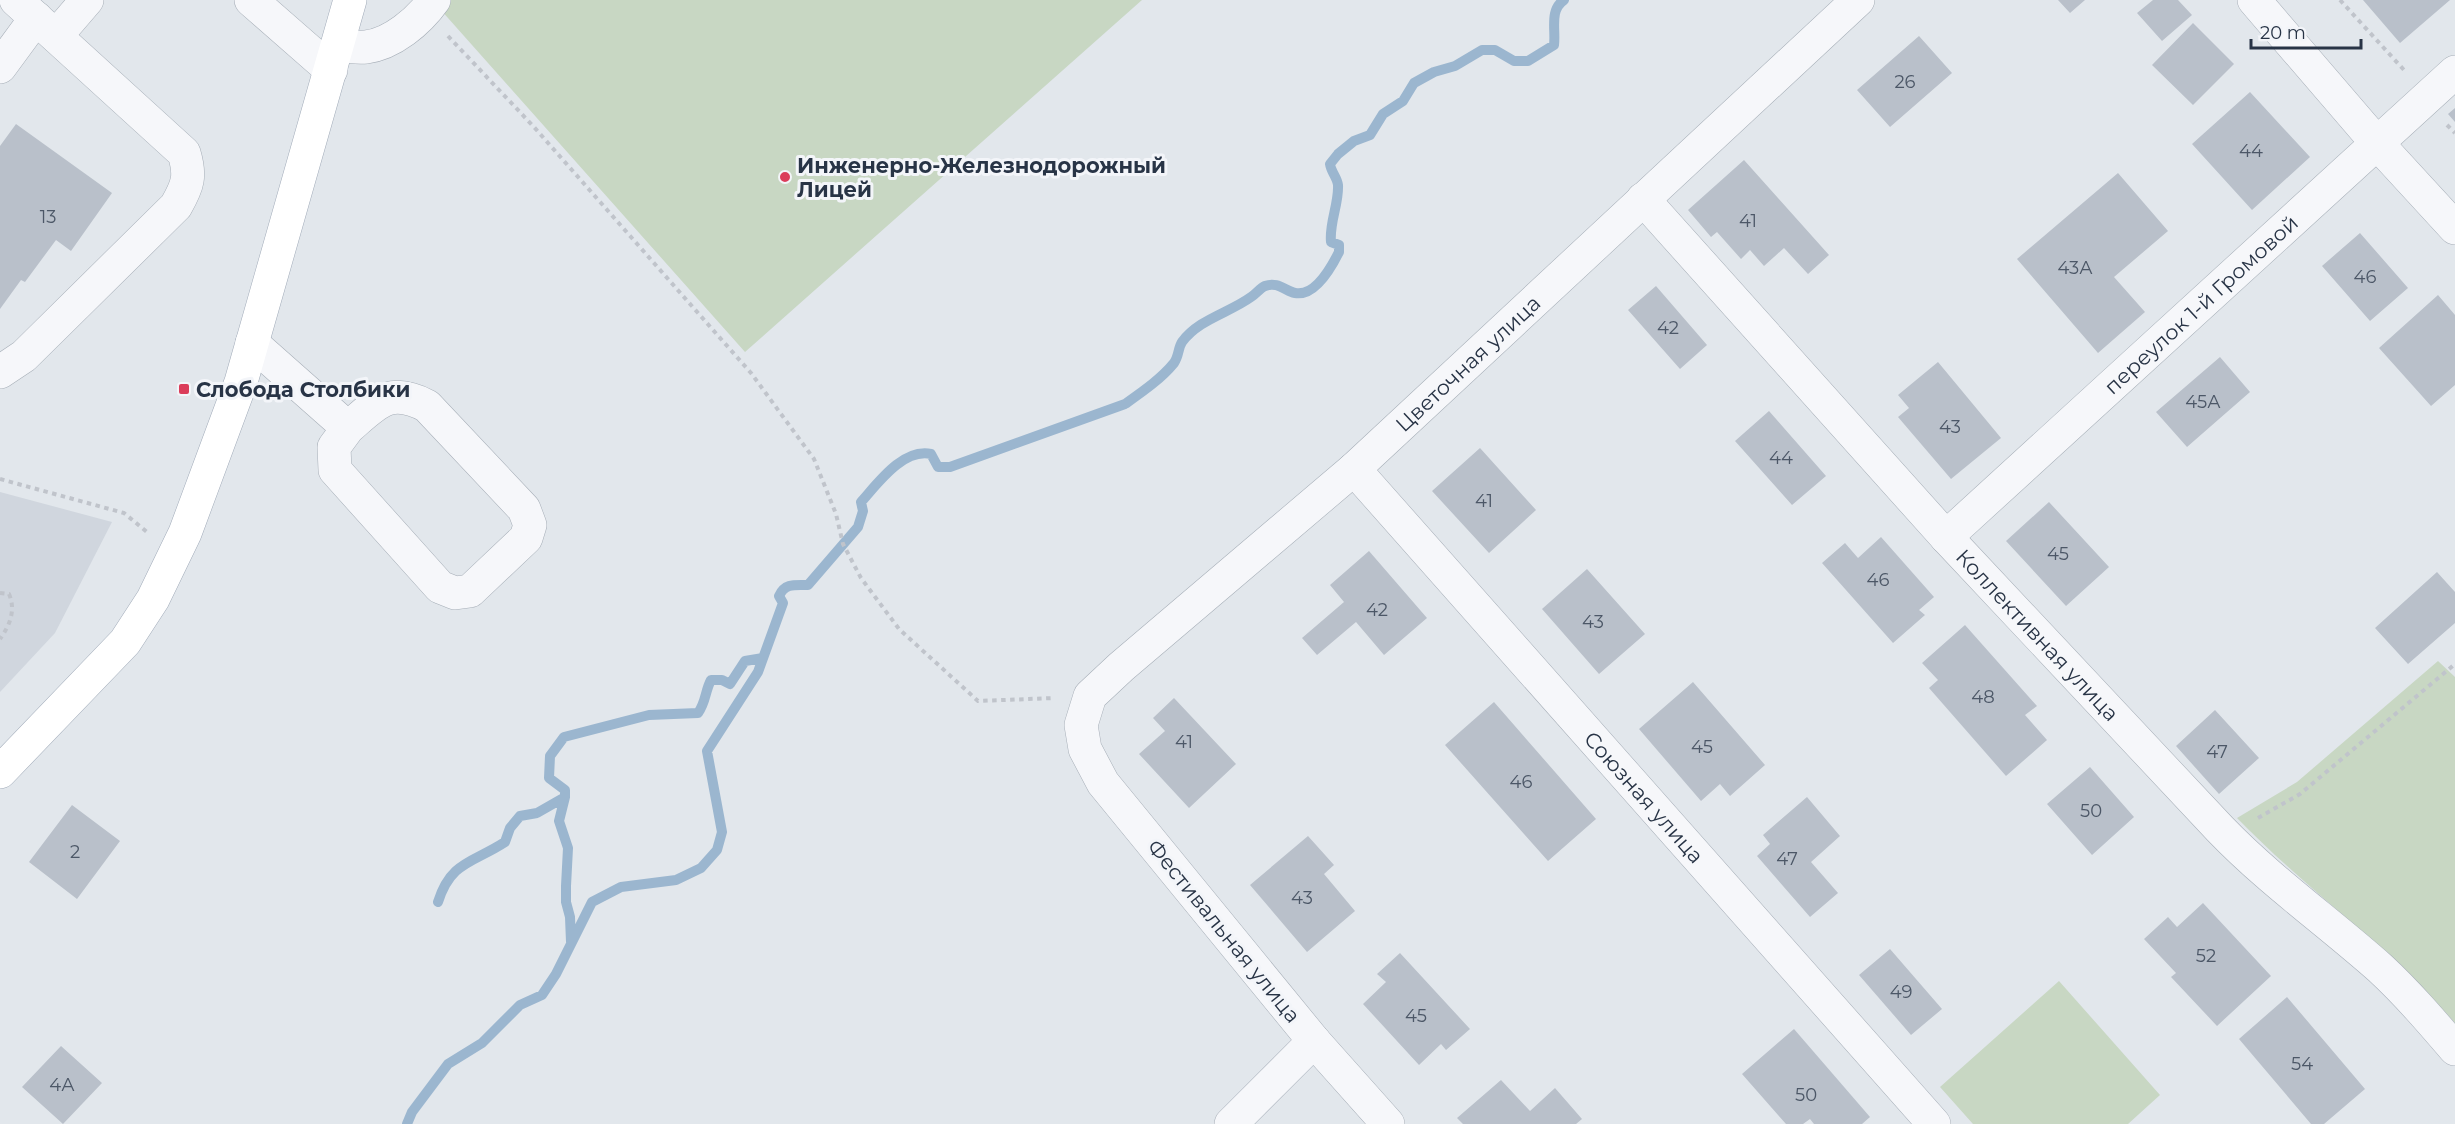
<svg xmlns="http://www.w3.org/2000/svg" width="2455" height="1124" font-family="Montserrat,sans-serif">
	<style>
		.built { fill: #d0d6de }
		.green { fill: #c8d7c3 }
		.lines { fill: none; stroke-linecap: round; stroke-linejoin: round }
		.stream { stroke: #9bb6cf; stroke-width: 10 }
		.building { fill: #b9c0ca }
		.minor-casing { stroke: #a6aeb7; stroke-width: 34 }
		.major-casing { stroke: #a1abb9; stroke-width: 34 }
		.path { stroke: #c0c4cb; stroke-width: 4; stroke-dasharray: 4.5 4.5; stroke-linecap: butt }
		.minor { stroke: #f6f7fa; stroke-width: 33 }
		.major { stroke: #fff; stroke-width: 33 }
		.poi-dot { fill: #db3d5a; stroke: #f3f5f9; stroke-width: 2 }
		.labels { text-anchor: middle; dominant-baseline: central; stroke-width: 6; stroke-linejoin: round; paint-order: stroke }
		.number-label { font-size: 18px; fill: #4c5767 }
		.poi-label { font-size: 21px; font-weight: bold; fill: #283446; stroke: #f3f5f9; text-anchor: start }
		.street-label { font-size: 21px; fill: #283446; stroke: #f3f5f9 }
	</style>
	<rect width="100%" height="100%" fill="#e2e7ec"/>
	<!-- built -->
	<path class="built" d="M0,492L112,522L55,633L0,692Z"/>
	<!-- green -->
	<path class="green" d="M432,0H1142L745,352Z
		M2438,661L2455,677V1023C2389,948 2307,890 2237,818L2297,782Z
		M2059,981L2160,1095L2128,1124H1973L1940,1087Z"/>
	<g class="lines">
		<!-- stream -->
		<path class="stream" d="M565,797L559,821L568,848L566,886V902L570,917L571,942
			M438,902C451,861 473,863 505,842L510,828L520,816L537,813L565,797V790L549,778L550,756L564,737L649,715L698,713C706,702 705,691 711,680H722L730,684L745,661L763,658
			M407,1124L412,1112L448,1064L482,1043L520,1005L542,995L556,974L592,902L621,887L676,880L701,868L717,850L722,832L707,751L758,672L783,603L779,596C785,583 795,585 808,585L858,527L863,511L861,502C878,483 903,448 931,454L938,467H950L1125,404C1142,392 1161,379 1174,363C1179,356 1178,348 1182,342C1199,319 1229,313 1251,297C1256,294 1260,288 1265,286C1278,281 1285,291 1295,293C1315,297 1332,266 1339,252V245L1331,242C1329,223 1339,204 1338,185C1337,177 1331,172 1330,164L1338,154L1354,141L1370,135L1383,114L1403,101L1414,83L1434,72L1455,66L1482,50H1495L1514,61H1528L1554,45C1556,30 1549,10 1564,0"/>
	</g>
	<!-- building -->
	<path class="building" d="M2058,0H2085L2070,13Z
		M2153,0H2178L2192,15L2162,41L2137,13Z
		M2363,0H2450L2400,43Z
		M2193,23L2234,64L2193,105L2152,65Z
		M1919,36L1952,73L1890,127L1857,90Z
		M2250,92L2310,157L2252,210L2192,144Z
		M2455,108V122L2448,114Z
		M16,124L112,193L71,251L56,240L25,282L21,280L0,309V146Z
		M1744,160L1829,255L1808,274L1784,248L1764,266L1750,250L1741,259L1717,232L1711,237L1688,210Z
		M2118,173L2168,231L2114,277L2145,312L2098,353L2017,259Z
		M2360,233L2408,288L2370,321L2322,266Z
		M1656,286L1707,345L1680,369L1628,310Z
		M2438,295L2455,315V385L2431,406L2379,348Z
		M2220,357L2250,392L2187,447L2156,412Z
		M1938,362L2001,438L1951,479L1898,417L1909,408L1898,395Z
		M1769,411L1826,476L1792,505L1735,441Z
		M1480,448L1536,510L1489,553L1432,491Z
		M2049,502L2109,567L2066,606L2006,541Z
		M1881,537L1934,597L1919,610L1925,615L1893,643L1822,563L1845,543L1858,558Z
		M1369,551L1427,618L1384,655L1356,622L1317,655L1302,638L1344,602L1330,585Z
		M1587,569L1645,634L1599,674L1542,609Z
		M2437,572L2455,592V623L2408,664L2375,628Z
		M1965,625L2037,706L2025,715L2047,740L2006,776L1929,688L1938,680L1922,663Z
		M1693,682L1765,765L1730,796L1720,784L1701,801L1639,729Z
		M1174,698L1236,764L1189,808L1139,754L1165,731L1153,718Z
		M1494,702L1596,819L1548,861L1445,745Z
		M2215,710L2259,758L2219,794L2176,746Z
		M2090,767L2134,817L2092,855L2047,804Z
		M1807,797L1840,836L1811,862L1838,893L1810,917L1757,856L1770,844L1763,835Z
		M72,805L120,841L77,899L29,862Z
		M1308,836L1334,865L1324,874L1355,911L1307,952L1250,885Z
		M2203,903L2271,976L2217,1026L2171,977L2176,973L2144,939L2168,917L2177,927Z
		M1890,949L1942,1009L1911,1035L1859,975Z
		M1400,953L1470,1029L1446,1050L1441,1044L1419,1065L1363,1004L1386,982L1377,974Z
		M2287,997L2365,1089L2324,1124H2311L2239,1039Z
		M1794,1029L1870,1117L1862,1124H1814L1810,1119L1803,1124H1786L1742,1074Z
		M61,1046L102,1083L63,1124L22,1087Z
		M1501,1080L1530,1111L1555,1088L1582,1119L1576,1124H1463L1457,1118Z"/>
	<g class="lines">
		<defs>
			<g id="minor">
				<path d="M251,0L331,70"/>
				<path d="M2254,0L2376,142L2455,228"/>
				<path d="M56,36L87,0"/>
				<path d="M337,46C347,46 357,48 366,47C392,44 419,21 434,0"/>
				<path d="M0,67L36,18"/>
				<path id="s1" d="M1643,199L1946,537L2220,829C2269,880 2327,921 2380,968C2407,993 2431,1021 2455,1049"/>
				<path d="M252,343L348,428C377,403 389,386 427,406L524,509L530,525L526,538L470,591L455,593L440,587L335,470L334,447L348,428"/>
				<path d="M0,372L24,356L176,206C188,185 191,176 184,153L16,0"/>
				<path id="s2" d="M1354,469L1934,1124"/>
				<path id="s3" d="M1946,537L2455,72"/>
				<path d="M1231,1124L1314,1041"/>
				<path id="s4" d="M1388,1124L1314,1041L1103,783L1085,749L1081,725L1090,696L1121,667L1354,469L1858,0"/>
			</g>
			<path id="major" d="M0,772L125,642L153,599L185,533L241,382L350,0"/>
		</defs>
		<!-- minor casing -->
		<use href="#minor" class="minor-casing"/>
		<!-- major casing -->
		<use href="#major" class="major-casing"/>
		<!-- path -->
		<path class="path" d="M2340,0L2404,70
			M448,36L534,127L751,373L814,459L836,514L843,544L861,578L899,629L978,701L1054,698
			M2447,125L2455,133
			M0,479L124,513L147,532
			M0,593L9,594C16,610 10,625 0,639
			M2258,818L2300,794L2455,664"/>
		<!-- minor -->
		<use href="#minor" class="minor"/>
		<!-- major -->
		<use href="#major" class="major"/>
	</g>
	<!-- markers -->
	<g class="poi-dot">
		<circle cx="785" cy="177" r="6"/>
		<rect x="178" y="383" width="12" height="12" rx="3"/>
	</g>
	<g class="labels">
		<!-- number labels -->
		<g class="number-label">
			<text x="1905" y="82">26</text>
			<text x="2251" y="151">44</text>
			<text x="48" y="217">13</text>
			<text x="1748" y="221">41</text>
			<text x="2075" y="268">43А</text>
			<text x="2365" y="277">46</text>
			<text x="1668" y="328">42</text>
			<text x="2203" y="402">45А</text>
			<text x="1950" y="427">43</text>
			<text x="1781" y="458">44</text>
			<text x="1484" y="501">41</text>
			<text x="2058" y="554">45</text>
			<text x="1878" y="580">46</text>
			<text x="1377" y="610">42</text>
			<text x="1593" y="622">43</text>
			<text x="1983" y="697">48</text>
			<text x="1184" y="742">41</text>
			<text x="1702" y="747">45</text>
			<text x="2217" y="752">47</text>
			<text x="1521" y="782">46</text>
			<text x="2091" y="811">50</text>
			<text x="75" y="852">2</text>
			<text x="1787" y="859">47</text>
			<text x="1302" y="898">43</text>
			<text x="2206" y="956">52</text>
			<text x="1901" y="992">49</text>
			<text x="1416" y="1016">45</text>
			<text x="2302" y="1064">54</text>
			<text x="62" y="1085">4А</text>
			<text x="1806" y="1095">50</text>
		</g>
		<!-- poi labels -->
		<g class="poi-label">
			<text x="797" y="165">Инженерно-Железнодорожный<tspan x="797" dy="24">Лицей</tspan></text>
			<text x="196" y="389">Слобода Столбики</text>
		</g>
		<!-- street labels -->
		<g class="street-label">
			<text stroke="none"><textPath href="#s3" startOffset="345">переулок 1-й Громовой</textPath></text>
			<text stroke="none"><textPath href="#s4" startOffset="1041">Цветочная улица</textPath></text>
			<text stroke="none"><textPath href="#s1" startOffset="588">Коллективная улица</textPath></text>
			<text stroke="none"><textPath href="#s2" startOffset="438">Союзная улица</textPath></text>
			<text transform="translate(1224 931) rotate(51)">Фестивальная улица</text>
		</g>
	</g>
	<!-- scale -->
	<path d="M2251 39v9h110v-9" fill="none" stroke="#283446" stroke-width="3"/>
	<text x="2260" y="39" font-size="18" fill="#283446" stroke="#f3f5f9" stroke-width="4.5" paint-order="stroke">20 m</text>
</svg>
